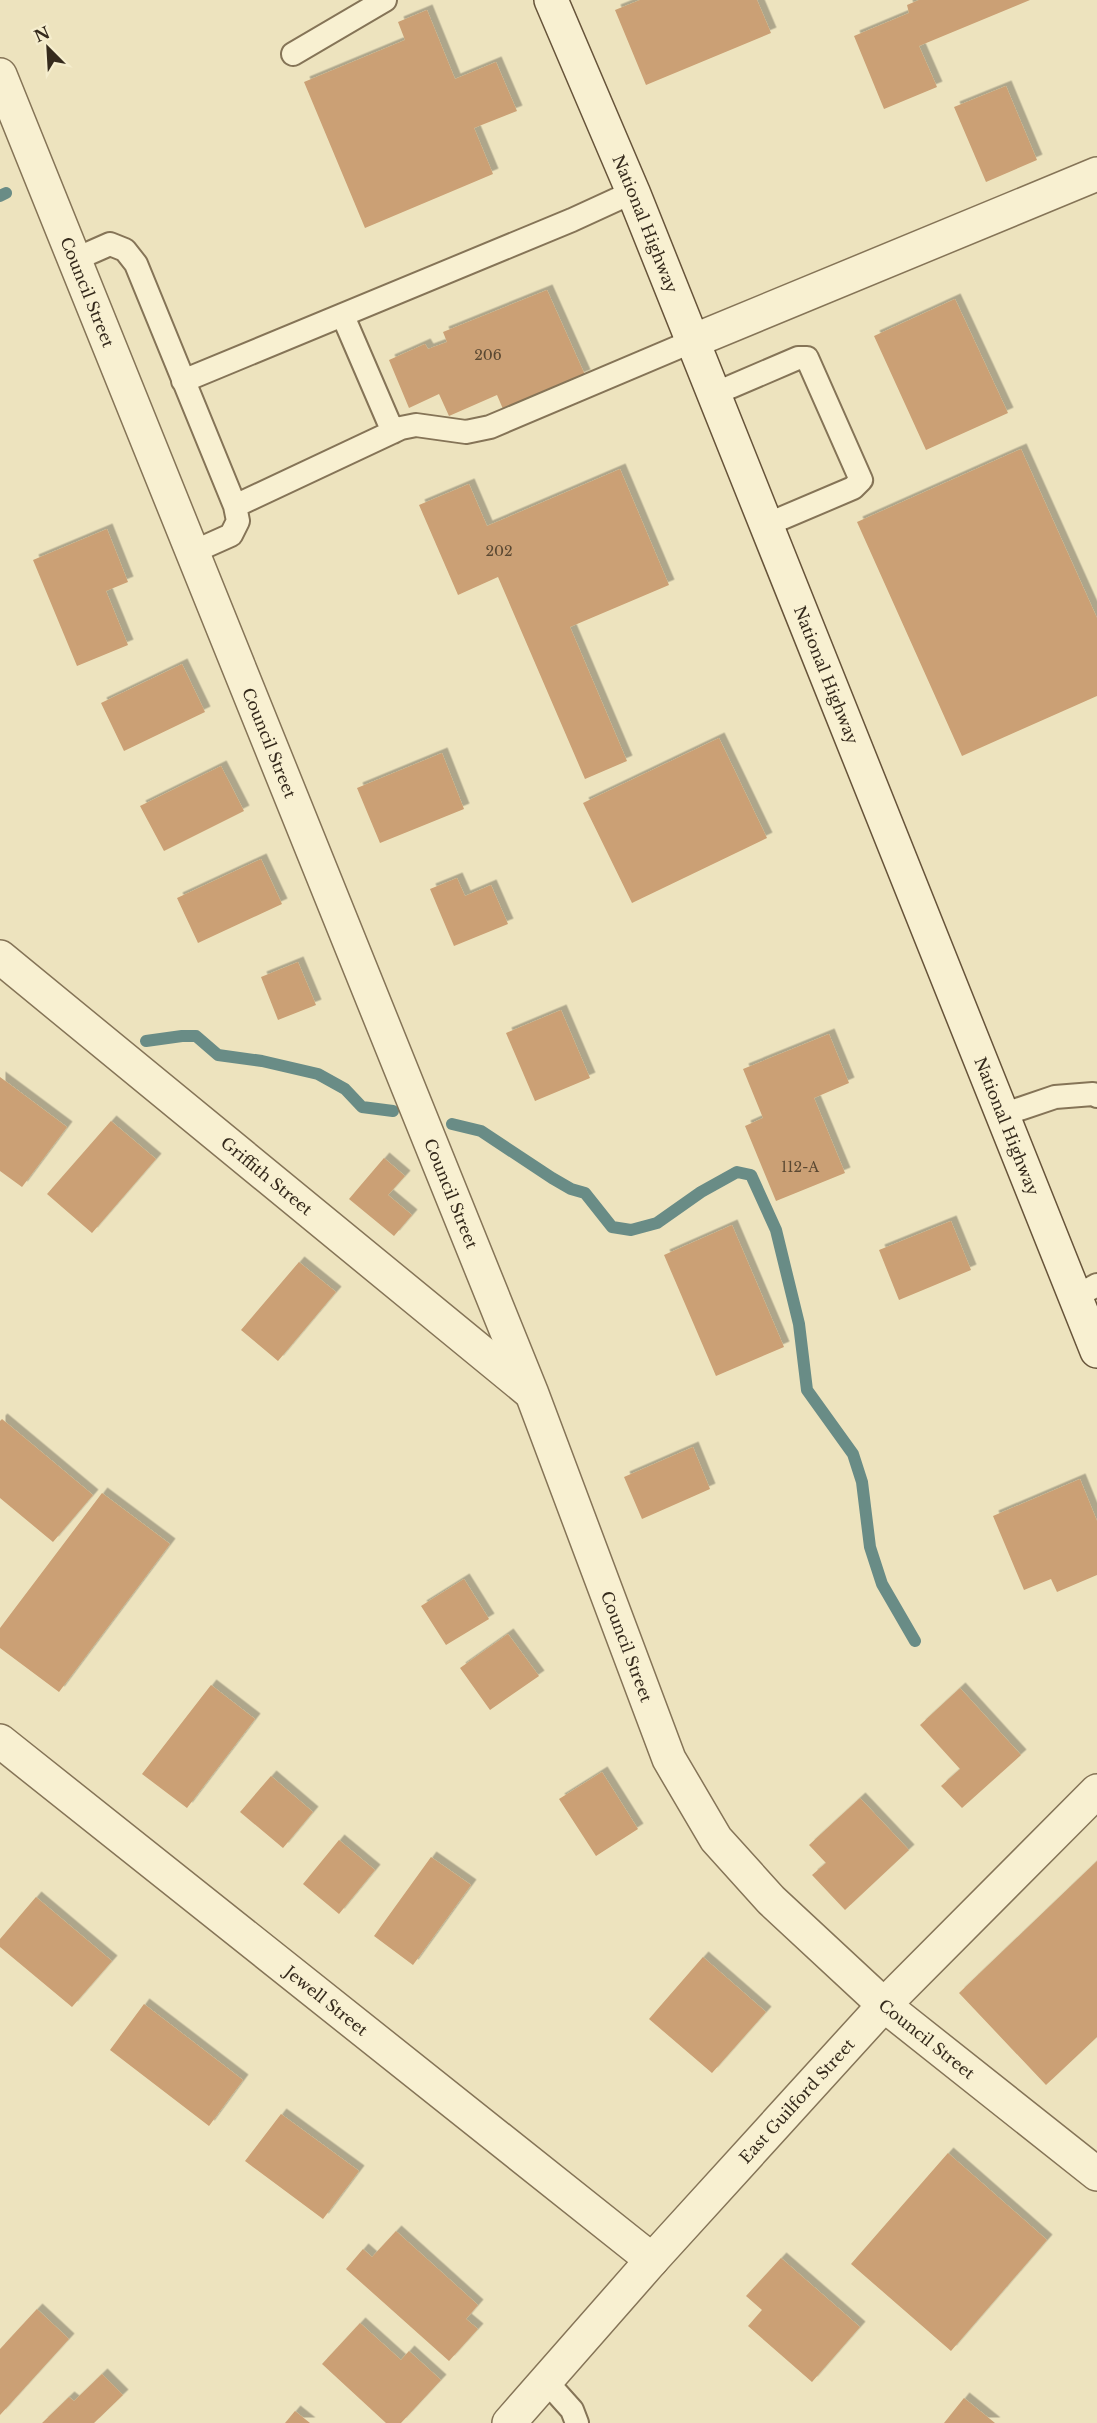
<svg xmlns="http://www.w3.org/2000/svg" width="1097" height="2423" font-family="'Libre Baskerville',serif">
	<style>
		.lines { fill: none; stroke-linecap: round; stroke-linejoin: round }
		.stream { stroke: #698c86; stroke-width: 12 }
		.building { fill: #cba074; filter: url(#shadow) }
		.lane-casing { stroke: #857457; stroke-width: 26 }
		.street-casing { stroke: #857457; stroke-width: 36 }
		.secondary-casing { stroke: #67543a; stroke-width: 36 }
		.lane { stroke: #f8f0d1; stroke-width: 22 }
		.street { stroke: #f8f0d1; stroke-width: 33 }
		.secondary { stroke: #f8f0d1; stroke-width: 33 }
		.labels { text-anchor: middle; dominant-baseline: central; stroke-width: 4.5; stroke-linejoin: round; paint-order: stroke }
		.number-label { font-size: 14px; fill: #5a4832 }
		.street-label { font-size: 16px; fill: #352a1c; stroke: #f5edcd }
	</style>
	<defs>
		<filter id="shadow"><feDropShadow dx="5.5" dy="-5.5" stdDeviation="0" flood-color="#0004"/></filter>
	</defs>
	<rect width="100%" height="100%" fill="#ede3be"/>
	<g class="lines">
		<!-- stream -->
		<path class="stream" d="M0,196L6,193
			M146,1041L182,1036H196L218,1055L262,1061L318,1074L345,1089L362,1107L393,1111
			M452,1124L481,1131L552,1178L571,1189L585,1193L612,1227L631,1230L657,1223L701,1192L737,1172L751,1175L776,1230L799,1324L807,1390L853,1454L862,1482L870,1547L882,1584L915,1641"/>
	</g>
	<!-- building -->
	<path class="building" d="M640,0H757L771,33L646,85L615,10Z
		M919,0H1030L919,46L937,87L884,109L854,36L909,13L907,5Z
		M427,10L455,79L496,62L517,111L474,128L493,174L365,228L304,82L405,40L398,22Z
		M1006,86L1037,160L986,182L954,107Z
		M547,290L585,375L503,409L497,395L449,416L439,394L409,408L389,360L425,344L428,349L447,342L443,332Z
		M955,299L1008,413L926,450L874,336Z
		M1021,449L1097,618V696L962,756L857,522Z
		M620,469L669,585L570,627L627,761L585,779L498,577L458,595L419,505L469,484L487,526Z
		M107,529L128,582L106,591L128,645L77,666L33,560Z
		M182,664L205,712L124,751L101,703Z
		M719,738L767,838L632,903L583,803Z
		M442,753L464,809L380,843L357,788Z
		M221,766L244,811L164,851L140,806Z
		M261,859L282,904L198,943L177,898Z
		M457,878L465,896L491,885L508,924L454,946L430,889Z
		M298,962L316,1005L278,1020L261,977Z
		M561,1010L590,1078L535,1101L506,1033Z
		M829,1034L849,1083L814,1098L845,1173L776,1201L745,1126L763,1118L743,1069Z
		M0,1077L67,1127L22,1187L0,1171Z
		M111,1121L156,1159L92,1233L47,1194Z
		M384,1158L405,1176L388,1195L412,1215L394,1236L349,1199Z
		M951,1221L971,1270L899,1300L879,1250Z
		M732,1225L784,1347L716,1376L664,1255Z
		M299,1262L336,1292L278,1361L241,1330Z
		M2,1419L93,1495L53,1542L0,1498V1421Z
		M693,1447L710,1489L642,1519L624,1477Z
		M1080,1479L1097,1521V1575L1057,1592L1051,1579L1024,1590L993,1516Z
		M102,1493L170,1544L59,1692L0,1648V1628Z
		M464,1579L489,1619L446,1645L421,1606Z
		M508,1634L539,1676L490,1710L460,1668Z
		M211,1685L255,1719L187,1808L142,1774Z
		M960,1688L1021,1755L962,1808L941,1786L960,1769L920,1725Z
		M602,1772L638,1829L596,1856L559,1799Z
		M271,1776L313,1812L283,1848L240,1812Z
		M860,1798L909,1850L845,1910L812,1875L826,1863L809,1845Z
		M339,1840L375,1870L339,1914L303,1884Z
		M431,1857L471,1885L413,1965L374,1936Z
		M1097,1861V2037L1046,2085L959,1993Z
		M36,1897L112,1961L72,2007L0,1947V1939Z
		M703,1957L766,2012L712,2073L649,2019Z
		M144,2004L243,2080L209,2126L110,2050Z
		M281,2114L359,2171L323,2219L245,2161Z
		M948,2153L1047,2240L951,2351L851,2264Z
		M396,2231L478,2305L466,2319L478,2329L449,2361L346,2269L363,2249L372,2257Z
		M781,2258L860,2327L812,2382L748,2326L762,2310L746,2296Z
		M37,2309L69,2339L0,2415V2349Z
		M360,2323L401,2360L409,2351L441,2380L401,2423H386L322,2364Z
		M102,2374L123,2395L94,2423H42L69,2397L74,2401Z
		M964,2398L995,2423H944Z
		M295,2411L310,2423H285Z"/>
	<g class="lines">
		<defs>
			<path id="lane" d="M293,54L385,0
				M76,259L110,244L125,250L136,264L235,506L238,521L231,535L193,552
				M343,316L393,432
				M183,381L572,220L633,192
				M714,394L798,358H807L861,480L853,488L766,525
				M235,506L401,428L416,425L466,432L490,427L693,341
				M1002,1115L1055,1097L1093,1094L1097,1096
				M1075,1297L1097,1285
				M546,2381L572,2410L577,2423"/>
			<g id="street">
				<path id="s1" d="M0,75L532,1394L669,1759L716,1839L771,1900L884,2005L1097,2174"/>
				<path d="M693,341L1097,174"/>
				<path id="s2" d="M0,957L530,1392"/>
				<path id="s3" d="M0,1741L652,2260"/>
				<path id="s4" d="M509,2423L652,2260L884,2005L1097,1791"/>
			</g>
			<g id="secondary">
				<path id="s5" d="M551,0L633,192L1097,1351"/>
			</g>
		</defs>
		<!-- lane casing -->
		<use href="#lane" class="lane-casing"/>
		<!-- street casing -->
		<use href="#street" class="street-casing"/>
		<!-- secondary casing -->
		<use href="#secondary" class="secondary-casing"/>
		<!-- lane -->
		<use href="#lane" class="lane"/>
		<!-- street -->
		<use href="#street" class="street"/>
		<!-- secondary -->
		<use href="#secondary" class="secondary"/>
	</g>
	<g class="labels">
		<!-- number labels -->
		<g class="number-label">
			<text x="488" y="355">206</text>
			<text x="499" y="551">202</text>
			<text x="800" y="1167">112-A</text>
		</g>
		<!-- street labels -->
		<g class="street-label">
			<text stroke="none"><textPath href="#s5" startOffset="243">National Highway</textPath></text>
			<text stroke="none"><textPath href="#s1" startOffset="234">Council Street</textPath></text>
			<text stroke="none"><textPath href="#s5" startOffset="729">National Highway</textPath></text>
			<text stroke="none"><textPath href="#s1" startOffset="720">Council Street</textPath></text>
			<text stroke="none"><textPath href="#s5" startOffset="1215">National Highway</textPath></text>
			<text stroke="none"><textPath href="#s2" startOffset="345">Griffith Street</textPath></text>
			<text stroke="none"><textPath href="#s1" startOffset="1206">Council Street</textPath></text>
			<text stroke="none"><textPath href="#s1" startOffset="1692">Council Street</textPath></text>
			<text stroke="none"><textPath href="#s3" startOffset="417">Jewell Street</textPath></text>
			<text stroke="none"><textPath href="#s1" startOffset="2196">Council Street</textPath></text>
			<text stroke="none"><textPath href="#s4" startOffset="432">East Guilford Street</textPath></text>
		</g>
	</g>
	<!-- north arrow -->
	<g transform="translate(48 48) rotate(336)" stroke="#f5edcd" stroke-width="4.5" paint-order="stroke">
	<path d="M0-4.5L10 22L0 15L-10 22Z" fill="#352a1c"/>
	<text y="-9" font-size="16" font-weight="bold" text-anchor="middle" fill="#352a1c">N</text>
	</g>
</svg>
